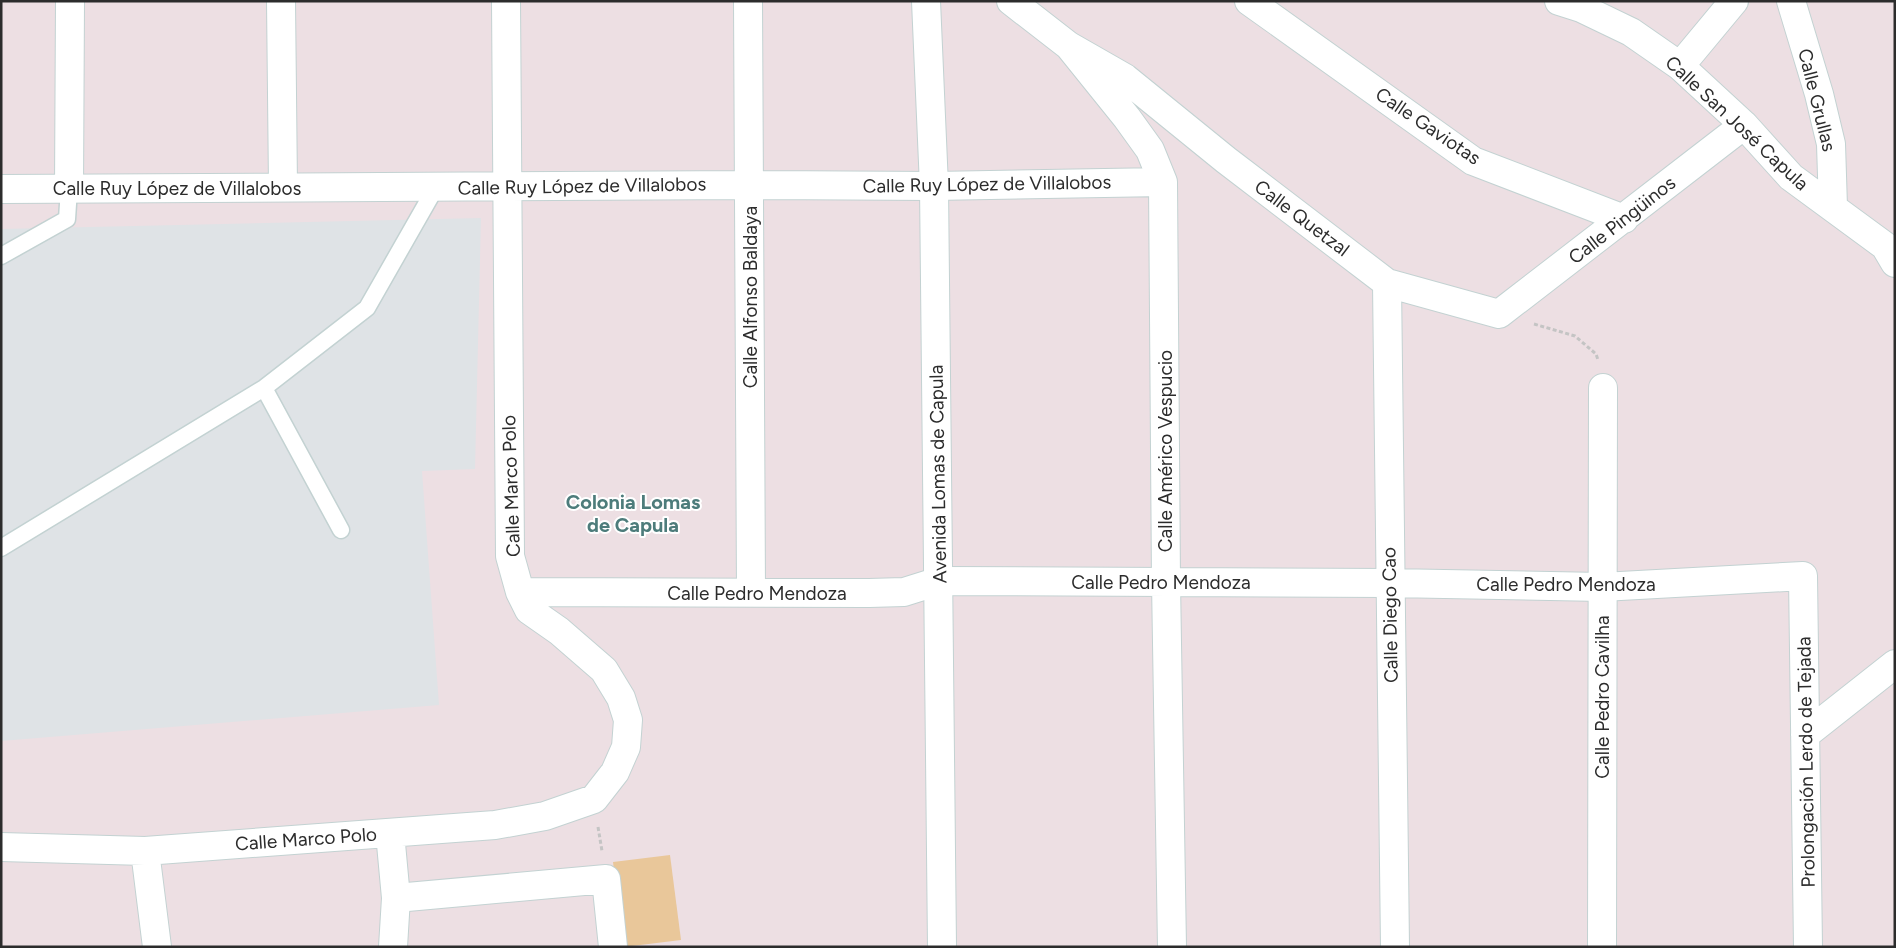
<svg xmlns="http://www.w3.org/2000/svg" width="1896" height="948" font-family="Figtree,sans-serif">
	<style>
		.industrial { fill: #dfe3e6 }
		.pitch { fill: #e9c79a }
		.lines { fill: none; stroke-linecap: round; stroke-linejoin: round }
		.service-casing { stroke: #c3d2d2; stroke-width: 19 }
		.minor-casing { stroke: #c3d2d2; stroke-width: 30 }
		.tertiary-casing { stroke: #c3d2d2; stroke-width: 30 }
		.path { stroke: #c4c4c4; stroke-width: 3; stroke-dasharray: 4 2.5; stroke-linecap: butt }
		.service { stroke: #fff; stroke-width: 16 }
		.minor { stroke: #fff; stroke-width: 28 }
		.tertiary { stroke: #fff; stroke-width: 28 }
		.labels { text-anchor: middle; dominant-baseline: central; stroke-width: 4; stroke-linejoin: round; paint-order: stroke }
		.street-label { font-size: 19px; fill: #2c2c2c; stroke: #fff }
		.neighbourhood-label { font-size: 20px; font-weight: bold; fill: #4d7c7b; stroke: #fff }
	</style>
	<rect width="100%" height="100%" fill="#eddfe3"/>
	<!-- industrial -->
	<path class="industrial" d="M481,218L475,469L422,471L439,705L1,741V229Z"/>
	<!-- pitch -->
	<path class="pitch" d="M670,855L681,940L624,947L613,862Z"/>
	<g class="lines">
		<defs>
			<path id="service" d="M1,256L67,219L69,189
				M264,388L341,530
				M1,548L264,388L367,308L436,187"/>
			<path id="minor" d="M281,1L283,187
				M748,1L751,592
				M1011,1L1069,46L1125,78L1226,160L1387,283L1499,314L1744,125
				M1249,1L1473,161L1624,219
				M1559,1L1581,8L1631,32L1680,66L1744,125L1791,177L1885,246L1895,263
				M1791,1L1819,94L1831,144L1833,207
				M1069,46L1127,118L1150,150L1163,182L1166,582L1172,947
				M1680,66L1734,1
				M1,189L750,185L934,186L1163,182
				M69,189L70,1
				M1387,283L1395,947
				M520,592L869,593L904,592L939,581L1390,583L1602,587L1803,576L1808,947
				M1805,735L1895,664
				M390,833L396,898L393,947
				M1,847L145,851L495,825L545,816L594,799L615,772L626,747L628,720L621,698L604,670L559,631L529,610L520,592L510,556L506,1
				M145,851L157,947
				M396,898L606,879L613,947
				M1602,947L1603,388"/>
			<path id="tertiary" d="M926,1L934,186L942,947"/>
		</defs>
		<!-- service casing -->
		<use href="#service" class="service-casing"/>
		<!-- minor casing -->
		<use href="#minor" class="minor-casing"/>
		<!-- tertiary casing -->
		<use href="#tertiary" class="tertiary-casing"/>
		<!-- path -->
		<path class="path" d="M1534,324L1575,336L1596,354L1598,360
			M598,827L602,851"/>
		<!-- service -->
		<use href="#service" class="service"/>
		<!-- minor -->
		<use href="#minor" class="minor"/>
		<!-- tertiary -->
		<use href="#tertiary" class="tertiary"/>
	</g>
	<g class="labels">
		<!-- street labels -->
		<g class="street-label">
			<text transform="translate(1817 100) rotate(76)">Calle Grullas</text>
			<text transform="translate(1737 123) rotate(43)">Calle San José Capula</text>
			<text transform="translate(1428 126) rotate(34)">Calle Gaviotas</text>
			<text transform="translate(987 184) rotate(-1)">Calle Ruy López de Villalobos</text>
			<text transform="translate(582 186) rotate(-1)">Calle Ruy López de Villalobos</text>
			<text x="177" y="188">Calle Ruy López de Villalobos</text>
			<text transform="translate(1302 218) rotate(37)">Calle Quetzal</text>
			<text transform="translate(1622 220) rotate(-38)">Calle Pingüinos</text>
			<text transform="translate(750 297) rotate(-90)">Calle Alfonso Baldaya</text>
			<text transform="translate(1165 451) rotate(-90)">Calle Américo Vespucio</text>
			<text transform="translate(938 474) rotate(-91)">Avenida Lomas de Capula</text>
			<text transform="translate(511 486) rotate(-92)">Calle Marco Polo</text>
			<text x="1161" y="582">Calle Pedro Mendoza</text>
			<text x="1566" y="584">Calle Pedro Mendoza</text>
			<text x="757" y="593">Calle Pedro Mendoza</text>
			<text transform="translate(1390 615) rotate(-91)">Calle Diego Cao</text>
			<text transform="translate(1602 697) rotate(-90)">Calle Pedro Cavilha</text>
			<text transform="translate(1806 762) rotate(-91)">Prolongación Lerdo de Tejada</text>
			<text transform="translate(306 839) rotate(-4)">Calle Marco Polo</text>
		</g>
		<!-- neighbourhood labels -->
		<g class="neighbourhood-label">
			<text x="633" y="502">Colonia Lomas<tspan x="633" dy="23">de Capula</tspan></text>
		</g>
	</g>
	<!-- border -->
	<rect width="1896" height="948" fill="none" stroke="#2c2c2c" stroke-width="5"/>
</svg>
